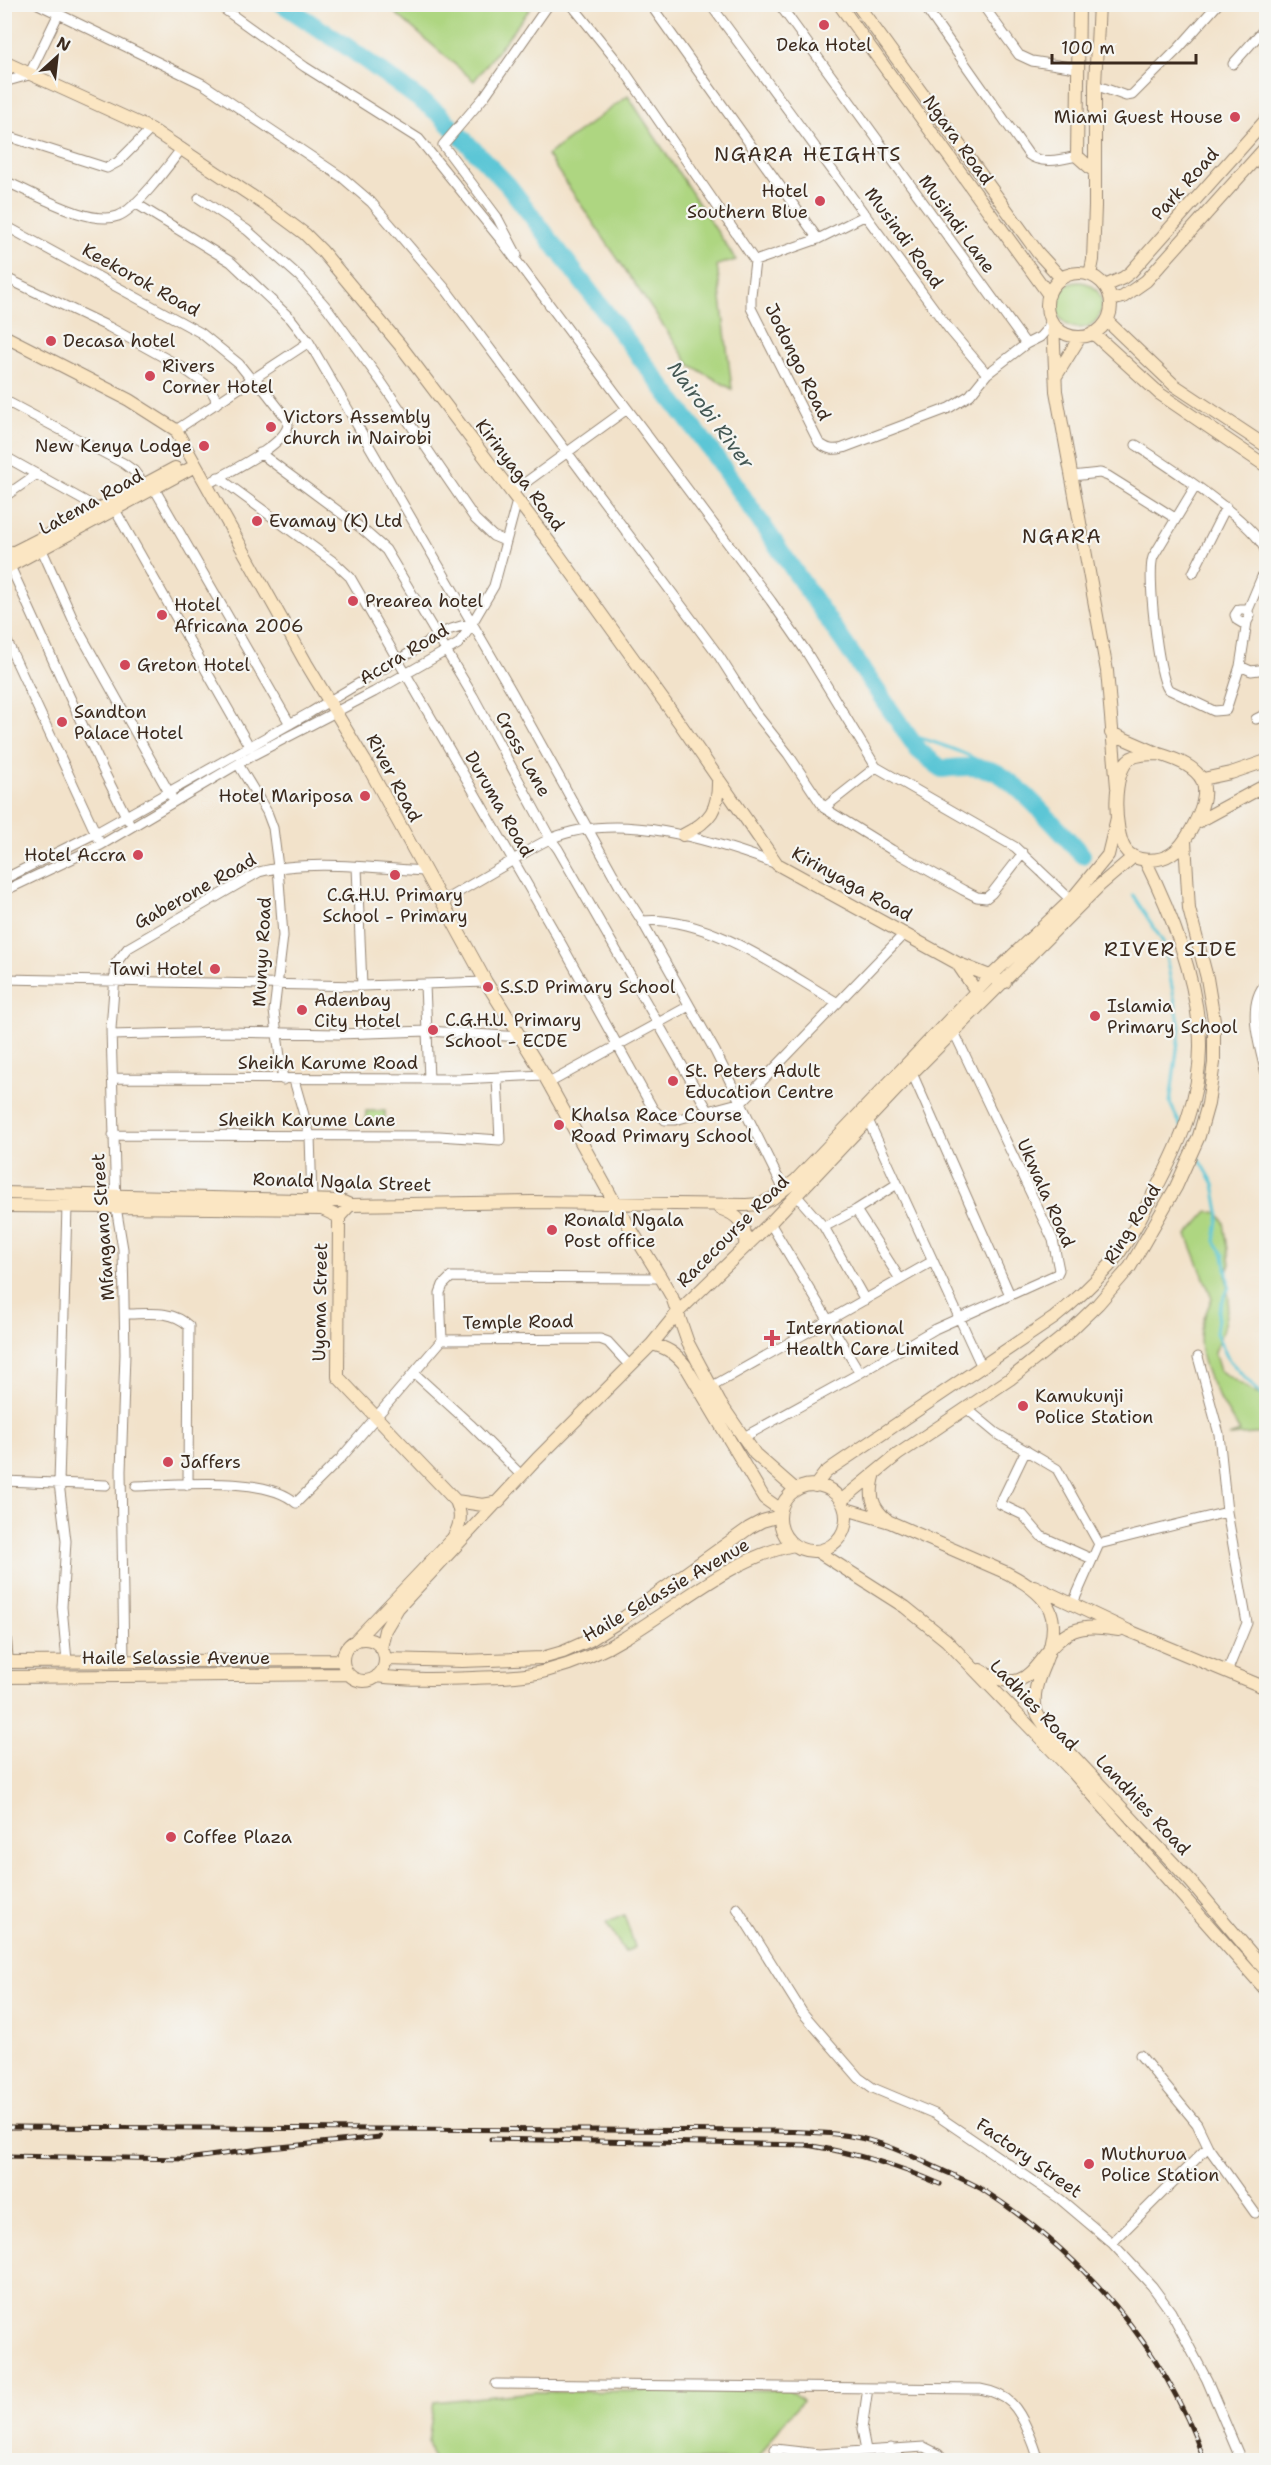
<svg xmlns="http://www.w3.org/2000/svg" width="1271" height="2465" font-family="'Shantell Sans',sans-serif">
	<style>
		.green { fill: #aed681; stroke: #748050; stroke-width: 1.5 }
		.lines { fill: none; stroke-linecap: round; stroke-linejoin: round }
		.stream { stroke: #5bc6d6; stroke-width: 3 }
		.river { stroke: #5bc6d6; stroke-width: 18 }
		.street-casing { stroke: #968674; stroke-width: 11 }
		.secondary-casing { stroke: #968674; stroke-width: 14 }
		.street { stroke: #fff; stroke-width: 9 }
		.secondary { stroke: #fbe6c3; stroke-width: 12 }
		.rail-casing { stroke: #3b2a1e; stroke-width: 5 }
		.rail { stroke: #f6f6f2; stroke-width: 3; stroke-dasharray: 9; stroke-linecap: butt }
		.poi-dot { fill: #d1495b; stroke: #f6f6f2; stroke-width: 2 }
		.labels { text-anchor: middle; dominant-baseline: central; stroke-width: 4.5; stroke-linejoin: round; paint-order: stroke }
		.poi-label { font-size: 18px; fill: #3b2a1e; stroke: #f6f6f2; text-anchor: start }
		.street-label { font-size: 18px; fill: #3b2a1e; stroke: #f6f6f2 }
		.neighbourhood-label { font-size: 20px; letter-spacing: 1.5px; fill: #3b2a1e; stroke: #f6f6f2 }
		.water-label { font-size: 20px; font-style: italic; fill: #455955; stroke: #f6f6f2 }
	</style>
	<rect width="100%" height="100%" fill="#f6f6f2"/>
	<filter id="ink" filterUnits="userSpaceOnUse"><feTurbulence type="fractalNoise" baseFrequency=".0167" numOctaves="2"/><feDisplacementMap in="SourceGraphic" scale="12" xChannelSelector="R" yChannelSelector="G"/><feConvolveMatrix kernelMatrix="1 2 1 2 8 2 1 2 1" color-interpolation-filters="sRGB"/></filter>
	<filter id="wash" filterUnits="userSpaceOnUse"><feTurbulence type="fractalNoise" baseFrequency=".008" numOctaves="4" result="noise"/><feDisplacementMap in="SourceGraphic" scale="24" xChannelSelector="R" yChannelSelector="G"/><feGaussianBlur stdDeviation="1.35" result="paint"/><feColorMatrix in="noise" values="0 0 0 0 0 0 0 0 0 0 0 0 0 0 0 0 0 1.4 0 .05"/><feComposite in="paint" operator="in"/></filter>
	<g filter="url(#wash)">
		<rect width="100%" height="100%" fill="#f2e2ca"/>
		<!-- green -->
		<path class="green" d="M386,5H533L474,81Z
			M628,96L736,260L717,265L732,389L690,365L547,155Z
			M1056 305a23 23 0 1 1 46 0a23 23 0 1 1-46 0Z
			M366,1111H385V1124H365Z
			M1208,1211L1218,1213L1224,1222L1230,1264L1226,1275L1229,1300L1223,1330L1214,1352L1220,1371L1257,1394L1266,1395V1433L1229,1436L1240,1432C1222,1402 1195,1367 1201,1329C1203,1319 1208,1308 1212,1298L1187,1235Z
			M624,1915L635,1947L625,1952L606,1923Z
			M788,2390L802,2401L782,2424L757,2460H433L428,2441L434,2402L535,2392Z"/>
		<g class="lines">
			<!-- stream -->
			<path class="stream" d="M907,734C933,742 976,754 995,772
				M1133,895L1163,942L1180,1027L1170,1103L1181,1126
				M1196,1153L1214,1184L1219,1212L1215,1241L1224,1255L1229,1287L1219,1310L1216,1333L1228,1359L1266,1400"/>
			<!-- river -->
			<path class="river" d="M282,4L346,46L438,113L508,185L710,449L918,750L942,769C959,767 976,765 993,771C1015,779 1064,835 1082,855"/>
		</g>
	</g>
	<g filter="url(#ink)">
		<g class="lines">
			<defs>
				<path id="street" d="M38,4L203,84L343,178L371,202L444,287L719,656L754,711L788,754L824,808L892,850L963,890L977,897L986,898L992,893L1023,853
					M217,4L305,67L419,139L501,240L771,601L807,653L876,767L824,808
					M571,4L621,66L755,261L751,295V308L819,443C827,449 833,451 843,448L949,408L970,395L987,374L1026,344L1040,337L1048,328L1051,319
					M650,4L818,239
					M710,4L949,329L987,374
					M779,4L1026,344
					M923,4L1029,155C1042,165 1063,159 1077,156
					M982,4L1019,55L1032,61L1076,68
					M1233,64L1266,27
					M4,82L29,75L58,15
					M1095,85L1126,96L1132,95L1178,49L1218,4
					M4,135L107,168L118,162L151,129
					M4,181C33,192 89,227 118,216C137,209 169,165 182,148
					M199,198L247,230L300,277L328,309L380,380L475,519L493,536L505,541
					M135,203L231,262L291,319L309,342L512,692L619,885L642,921L715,1051L784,1190
					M4,225L201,333L239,364L251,379L259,383L287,419L288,425C284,447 225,473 206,485
					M517,255L497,217L443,145L484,97L549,4
					M755,261L818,239L866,215
					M4,277L109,327L183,368L209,387L215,397L216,404
					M4,400L123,463L134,471L144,484
					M176,430L309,342
					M1136,445C1165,464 1259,524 1266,553
					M260,453L361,528L386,550L473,696L550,838L558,849L709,1112
					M4,456L99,509
					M1072,476L1100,473L1108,476L1175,518
					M218,477L335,563L350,577L558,938L653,1109L665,1120H675L742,1102L905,933
					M1195,487L1153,557C1147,574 1158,675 1168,689L1214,711L1226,710L1240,666L1247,622L1250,616L1246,609H1239L1235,615L1237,620L1242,623L1247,622
					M154,488L290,724
					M511,493L627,409
					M4,497L37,474
					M115,510L249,746
					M42,550L76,626L171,796
					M10,566L103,770L128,820
					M1193,573L1226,507
					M1248,610L1266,567
					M4,635L98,838
					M1240,666L1251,671L1266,669
					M1256,719L1266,714
					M238,764L267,812L273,828L278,867L283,936L274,1011L283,1080
					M876,767L1015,847L1071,900
					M357,867L362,986
					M4,879L96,833L311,712L448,630L471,623
					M4,891L101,845L253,755L374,692L458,644L467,632L494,586L517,501
					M443,901C465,888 488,875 510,862C523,854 536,845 550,839C618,810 712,840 777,864
					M642,921C707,914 783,971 838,1003
					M4,979L362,986L486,982
					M1266,983C1245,1005 1260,1047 1266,1074
					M425,985L429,1079
					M111,1035L226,1032L338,1034L428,1031L520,1037
					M912,1073L1010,1295
					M112,1078L460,1079L544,1075
					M294,1080L310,1136L312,1200
					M549,1083L689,1006
					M868,1120L982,1367
					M113,1135L439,1136L500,1140L497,1078
					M796,1195L824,1227L865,1300
					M67,1207L59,1483L66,1541L62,1607L67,1661
					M856,1210L900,1279
					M770,1223L860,1373
					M824,1227L856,1210L897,1184
					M125,1314C147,1314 172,1309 189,1326L188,1485
					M442,1340L440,1293L443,1285L451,1277L661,1278
					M1198,1357L1219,1434L1227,1512
					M414,1373L470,1424L522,1476
					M711,1387L933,1261
					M966,1408L996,1433L1057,1469L1099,1544L1073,1603
					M742,1438L860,1373L935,1329L1057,1274L1059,1270L1053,1240L954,1032
					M1026,1450L1000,1504L1023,1515L1041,1536L1092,1559
					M341,1458L442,1340L600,1339L608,1342L630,1366
					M4,1481L106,1485
					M136,1486C176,1485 266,1475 296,1503L338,1461
					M1099,1544L1227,1512L1247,1623L1227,1672
					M124,1661L121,1471L125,1354L123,1249L116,1207L111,1029L116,963L128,948L259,872C306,859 375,868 425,871
					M737,1908L802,2012L859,2078L873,2088L935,2114L1060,2199L1112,2243L1152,2286L1171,2312L1207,2380L1241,2460
					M1140,2055L1197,2124L1208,2147
					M1112,2243L1208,2147L1255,2213
					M496,2384L980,2389C1009,2394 1018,2407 1029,2433C1033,2443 1037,2451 1038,2460
					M891,2448V2460
					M775,2449L819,2454L924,2447L938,2454L944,2460
					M866,2450L862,2429L868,2388"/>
				<path id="secondary" d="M839,4L1049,295
					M857,4L1038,253L1061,278
					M1079,4L1077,156L1095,172
					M4,62L151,129L270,208L305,234L322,251L400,345L556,551L679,722L777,864L957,963L1005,982
					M1047 305a32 32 0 1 1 64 0a32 32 0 1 1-64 0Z
					M1090,275L1093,260L1095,206V85L1099,4
					M1105,286L1123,278L1131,272L1266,120
					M1111,300L1123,297L1146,281L1266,147
					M1107,321L1174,385L1266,446
					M1053,323L1056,391L1107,671L1117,787
					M1093,333L1160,394L1266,466
					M4,336L129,400L176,430L306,663L365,761L486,982L544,1075L616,1205L661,1278L672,1297L688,1343L720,1403L755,1454L796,1490
					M1056,376L1080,337
					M4,557L99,509L175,468
					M4,569L195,466
					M1111,733L1157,753
					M1159,754C1206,768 1216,785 1191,830C1186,839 1180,849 1171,854C1159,862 1134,863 1125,849C1114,831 1111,771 1131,758C1139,754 1150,754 1159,754Z
					M1203,779L1231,773L1266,761
					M1194,824L1266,785
					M683,835C711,821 719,809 718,778
					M957,963L980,997
					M4,1193L341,1201L350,1205L532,1202L746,1205L760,1204L773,1198L796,1180L991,976L1071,900L1108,855L1117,818
					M350,1205L339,1217L338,1377L456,1501C462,1515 461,1524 453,1538L356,1640
					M4,1206L322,1209L339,1217
					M719,1208C739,1215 747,1224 745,1246
					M652,1344C667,1348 675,1353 685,1365L764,1498L781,1510
					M875,1473C869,1493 870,1506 887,1520
					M780 1518a33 33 0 1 1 66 0a33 33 0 1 1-66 0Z
					M815,1486L825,1473L833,1467L1054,1318C1074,1302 1093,1284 1110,1265C1124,1248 1136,1227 1146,1207C1177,1152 1206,1092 1199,1027C1193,968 1171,912 1145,860
					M842,1500L897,1455L1010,1379L1069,1332L1098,1304L1130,1267L1176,1187L1199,1136L1208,1104L1214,1063V1020L1207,978L1189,909L1185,841
					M456,1501L483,1505L499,1502
					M846,1509L890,1522L1007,1573C1053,1597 1063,1617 1044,1665C1038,1679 1032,1695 1036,1710C1037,1716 1042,1721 1045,1726L1191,1882L1266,1971
					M817,1551L905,1607L946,1640L1071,1770L1266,1990
					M1034,1586L1129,1631L1266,1688
					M4,1630L7,1662
					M343 1660a21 21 0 1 1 42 0a21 21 0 1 1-42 0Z
					M381,1648L385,1630L398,1608L537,1459L652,1344L678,1312L770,1223L912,1073L1099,886L1133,857
					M385,1659L462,1661L542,1658L563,1652L590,1640L615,1624L749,1528L762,1521L780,1516
					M4,1662L343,1660
					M980,1670C1036,1705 1033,1649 1073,1631C1088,1625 1103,1628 1119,1630
					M377,1676C409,1680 441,1679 473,1678C497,1677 523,1677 546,1671C573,1664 602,1652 626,1637C680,1605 731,1558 794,1545
					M4,1677L348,1674"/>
			</defs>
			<!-- street casing -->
			<use href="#street" class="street-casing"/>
			<!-- secondary casing -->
			<use href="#secondary" class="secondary-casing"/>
			<!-- street -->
			<use href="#street" class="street"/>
			<!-- secondary -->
			<use href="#secondary" class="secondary"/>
			<defs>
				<path id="rail" d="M4,2127L777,2131C801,2132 826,2132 850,2136C880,2141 908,2154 935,2167C950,2174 966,2180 980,2188C1082,2253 1164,2346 1204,2460
					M491,2139L807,2145C854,2153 897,2165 940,2184
					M4,2156L187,2159L260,2149L380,2137"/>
			</defs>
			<!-- rail casing -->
			<use href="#rail" class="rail-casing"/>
			<!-- rail -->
			<use href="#rail" class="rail"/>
		</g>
	</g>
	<!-- markers -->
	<g class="poi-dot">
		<circle cx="824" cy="25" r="6"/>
		<circle cx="1235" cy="117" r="6"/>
		<circle cx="820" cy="201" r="6"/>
		<circle cx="51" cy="341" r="6"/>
		<circle cx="150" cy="376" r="6"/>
		<circle cx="271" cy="427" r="6"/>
		<circle cx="204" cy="446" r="6"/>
		<circle cx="257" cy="521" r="6"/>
		<circle cx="353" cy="601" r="6"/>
		<circle cx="162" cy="615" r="6"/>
		<circle cx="125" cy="665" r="6"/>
		<circle cx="62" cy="722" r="6"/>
		<circle cx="365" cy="796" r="6"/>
		<circle cx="138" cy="855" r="6"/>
		<circle cx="395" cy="875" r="6"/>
		<circle cx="215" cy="969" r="6"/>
		<circle cx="488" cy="987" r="6"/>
		<circle cx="302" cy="1010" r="6"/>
		<circle cx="1095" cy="1016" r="6"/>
		<circle cx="433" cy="1030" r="6"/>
		<circle cx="673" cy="1081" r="6"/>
		<circle cx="559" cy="1125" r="6"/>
		<circle cx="552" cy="1230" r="6"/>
		<path d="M769 1329h6v6h6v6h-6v6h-6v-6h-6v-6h6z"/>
		<circle cx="1023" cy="1406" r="6"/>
		<circle cx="168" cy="1462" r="6"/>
		<circle cx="171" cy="1837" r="6"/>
		<circle cx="1089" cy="2164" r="6"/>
	</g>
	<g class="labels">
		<!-- poi labels -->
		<g class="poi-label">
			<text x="824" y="45" text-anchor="middle">Deka Hotel</text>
			<text x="1223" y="117" text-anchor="end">Miami Guest House</text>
			<text x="808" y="191" text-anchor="end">Hotel<tspan x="808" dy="21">Southern Blue</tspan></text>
			<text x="63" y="341">Decasa hotel</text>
			<text x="162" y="366">Rivers<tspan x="162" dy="21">Corner Hotel</tspan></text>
			<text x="283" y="417">Victors Assembly<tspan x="283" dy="21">church in Nairobi</tspan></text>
			<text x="192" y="446" text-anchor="end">New Kenya Lodge</text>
			<text x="269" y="521">Evamay (K) Ltd</text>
			<text x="365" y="601">Prearea hotel</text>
			<text x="174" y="605">Hotel<tspan x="174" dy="21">Africana 2006</tspan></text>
			<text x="137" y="665">Greton Hotel</text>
			<text x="74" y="712">Sandton<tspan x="74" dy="21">Palace Hotel</tspan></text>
			<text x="353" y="796" text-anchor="end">Hotel Mariposa</text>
			<text x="126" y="855" text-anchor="end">Hotel Accra</text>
			<text x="395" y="895" text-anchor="middle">C.G.H.U. Primary<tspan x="395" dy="21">School - Primary</tspan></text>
			<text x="203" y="969" text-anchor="end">Tawi Hotel</text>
			<text x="500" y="987">S.S.D Primary School</text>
			<text x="314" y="1000">Adenbay<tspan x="314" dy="21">City Hotel</tspan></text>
			<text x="1107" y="1006">Islamia<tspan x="1107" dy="21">Primary School</tspan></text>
			<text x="445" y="1020">C.G.H.U. Primary<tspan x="445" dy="21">School - ECDE</tspan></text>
			<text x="685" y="1071">St. Peters Adult<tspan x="685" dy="21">Education Centre</tspan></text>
			<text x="571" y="1115">Khalsa Race Course<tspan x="571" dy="21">Road Primary School</tspan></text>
			<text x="564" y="1220">Ronald Ngala<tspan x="564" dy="21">Post office</tspan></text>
			<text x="786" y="1328">International<tspan x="786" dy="21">Health Care Limited</tspan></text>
			<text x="1035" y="1396">Kamukunji<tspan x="1035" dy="21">Police Station</tspan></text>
			<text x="180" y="1462">Jaffers</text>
			<text x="183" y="1837">Coffee Plaza</text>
			<text x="1101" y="2154">Muthurua<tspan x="1101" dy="21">Police Station</tspan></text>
		</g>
		<!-- street labels -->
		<g class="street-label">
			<text transform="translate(958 140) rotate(54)">Ngara Road</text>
			<text transform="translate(1185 184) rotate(-48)">Park Road</text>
			<text transform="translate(957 224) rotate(54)">Musindi Lane</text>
			<text transform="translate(904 238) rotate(54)">Musindi Road</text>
			<text transform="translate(141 280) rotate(29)">Keekorok Road</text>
			<text transform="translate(798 362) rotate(64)">Jodongo Road</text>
			<text transform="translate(520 475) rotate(53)">Kirinyaga Road</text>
			<text transform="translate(91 502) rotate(-29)">Latema Road</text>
			<text transform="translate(404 654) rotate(-31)">Accra Road</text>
			<text transform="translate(523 754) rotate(61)">Cross Lane</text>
			<text transform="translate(394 778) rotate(62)">River Road</text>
			<text transform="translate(499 804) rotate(60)">Duruma Road</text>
			<text transform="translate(852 884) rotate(29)">Kirinyaga Road</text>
			<text transform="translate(195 891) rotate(-29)">Gaberone Road</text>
			<text transform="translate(262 952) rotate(-87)">Munyu Road</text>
			<text x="328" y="1063">Sheikh Karume Road</text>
			<text x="307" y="1120">Sheikh Karume Lane</text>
			<text transform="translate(342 1182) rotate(2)">Ronald Ngala Street</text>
			<text transform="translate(1046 1193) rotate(66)">Ukwala Road</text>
			<text transform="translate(1132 1224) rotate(-58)">Ring Road</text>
			<text transform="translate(103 1227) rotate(-94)">Mfangano Street</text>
			<text transform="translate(733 1231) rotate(-45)">Racecourse Road</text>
			<text transform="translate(320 1302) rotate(-89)">Uyoma Street</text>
			<text transform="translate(518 1322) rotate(-1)">Temple Road</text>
			<text transform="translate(666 1590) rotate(-30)">Haile Selassie Avenue</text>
			<text x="176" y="1658">Haile Selassie Avenue</text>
			<text transform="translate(1034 1705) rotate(46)">Ladhies Road</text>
			<text transform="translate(1143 1805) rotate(47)">Landhies Road</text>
			<text transform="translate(1029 2158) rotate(35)">Factory Street</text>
		</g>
		<!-- neighbourhood labels -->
		<g class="neighbourhood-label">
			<text x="808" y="154">NGARA HEIGHTS</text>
			<text x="1062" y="536">NGARA</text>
			<text x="1171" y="949">RIVER SIDE</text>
		</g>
		<!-- water labels -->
		<g class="water-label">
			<text transform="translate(711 415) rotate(53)">Nairobi River</text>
		</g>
	</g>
	<!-- margin -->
	<rect width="1271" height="2465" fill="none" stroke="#f6f6f2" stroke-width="24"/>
	<!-- north arrow -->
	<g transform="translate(57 57) rotate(27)" stroke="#f6f6f2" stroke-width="4.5" paint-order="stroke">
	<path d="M0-4.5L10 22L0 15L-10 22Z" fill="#3b2a1e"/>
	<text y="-9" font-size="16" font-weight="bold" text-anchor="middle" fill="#3b2a1e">N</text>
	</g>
	<!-- scale -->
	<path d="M1052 54v9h144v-9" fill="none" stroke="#3b2a1e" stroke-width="3"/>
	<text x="1061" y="54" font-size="18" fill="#3b2a1e" stroke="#f6f6f2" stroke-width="4.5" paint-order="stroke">100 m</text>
</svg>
